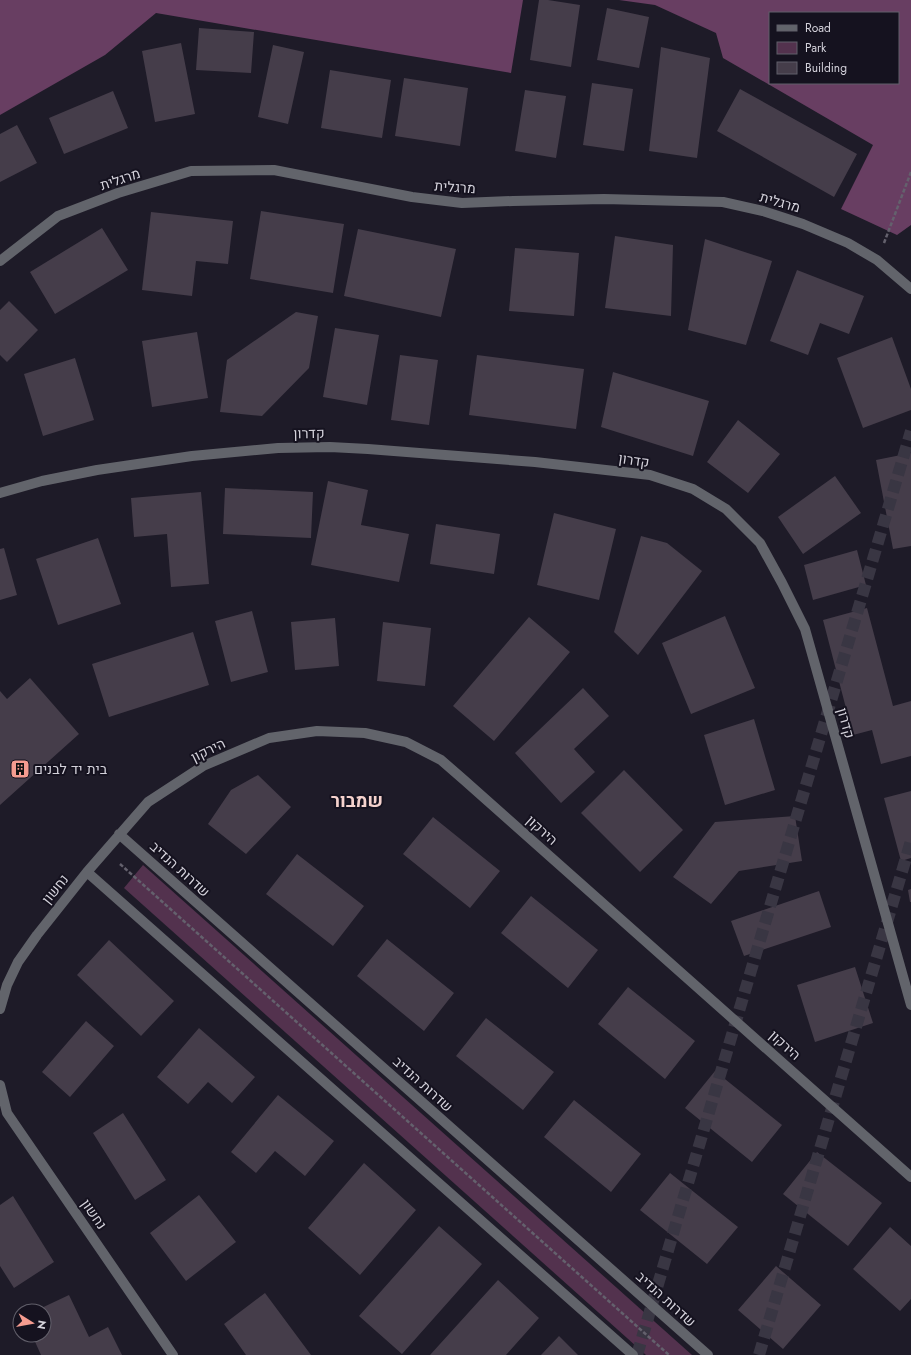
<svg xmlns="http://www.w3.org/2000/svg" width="911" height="1355" font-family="Jost,Heebo,sans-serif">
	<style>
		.green { fill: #53324e }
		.forest { fill: #683e62; fill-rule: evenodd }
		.building { fill: #453d4a }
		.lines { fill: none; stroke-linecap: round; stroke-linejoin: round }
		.highway-tunnel { stroke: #393643; stroke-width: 12; stroke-dasharray: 12 6; stroke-linecap: butt }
		.path { stroke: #64616d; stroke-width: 2.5; stroke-dasharray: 4 2; stroke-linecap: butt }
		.minor { stroke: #62646b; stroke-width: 10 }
		.labels { text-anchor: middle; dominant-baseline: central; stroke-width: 4; stroke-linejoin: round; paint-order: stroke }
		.street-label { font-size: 14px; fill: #d4d2db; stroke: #15121f }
		.poi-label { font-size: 14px; fill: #d4d2db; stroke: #15121f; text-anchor: start }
		.district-label { font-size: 18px; font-weight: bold; fill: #f5d2cd; stroke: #15121f }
	</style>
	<rect width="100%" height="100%" fill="#1e1b28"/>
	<!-- green -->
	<path class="green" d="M143,865L692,1355H646L124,888Z"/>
	<!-- forest -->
	<path class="forest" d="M0,0H523L511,73L156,13L105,55L0,115Z
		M619,0H911V225L897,235L841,209L873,145L723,58L716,33L655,5ZM770,13H898V83H770Z"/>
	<!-- building -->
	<path class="building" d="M539,0H548L580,5L571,67L530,60Z
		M607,8L649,17L639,68L597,60Z
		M199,28L254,32L251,73L196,70Z
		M181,43L195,114L155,122L142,51Z
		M273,45L304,52L288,124L258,117Z
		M661,47L710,58L697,158L649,151Z
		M330,70L391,80L382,138L321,128Z
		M404,78L468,88L460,146L395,136Z
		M592,83L633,89L624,151L583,145Z
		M740,89L857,154L834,197L717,131Z
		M525,90L566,96L556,158L515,151Z
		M113,91L128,128L64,154L49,118Z
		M17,125L37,163L0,182V134Z
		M261,211L344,224L333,293L250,279Z
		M151,212L233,221L228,264L196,261L192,296L142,290Z
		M102,228L128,270L55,314L30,272Z
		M358,229L456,249L441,317L344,296Z
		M615,236L673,245L671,316L605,308Z
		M705,239L772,261L746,345L688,330Z
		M515,248L579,253L574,316L509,311Z
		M797,270L864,296L849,334L820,323L808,355L770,341Z
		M9,301L38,330L7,362L0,355V310Z
		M296,312L318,316L309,368L262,416L220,412L227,360Z
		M335,328L379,335L367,405L323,397Z
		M197,332L208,398L152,407L142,341Z
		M892,337L911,389V410L863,428L837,358Z
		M400,355L438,360L429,425L391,420Z
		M477,355L584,369L576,429L469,415Z
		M75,358L94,420L43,436L24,374Z
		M613,372L709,401L693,456L601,427Z
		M738,420L780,454L748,493L707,462Z
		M911,453V546L893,549L876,460Z
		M835,476L861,513L803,554L778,517Z
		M328,481L368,490L361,525L409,534L399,582L311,565Z
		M225,488L313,492L311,538L223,534Z
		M201,492L209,584L171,587L167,534L134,537L131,498Z
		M554,513L616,529L599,600L537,585Z
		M436,524L500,534L494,574L430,564Z
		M641,536L667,543L702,571L638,655L614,632Z
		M98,538L121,604L58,625L36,559Z
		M4,548L17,595L0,600V549Z
		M857,550L866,585L813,600L804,565Z
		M867,608L893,706L911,701V756L881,764L872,730L853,735L823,620Z
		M252,611L268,672L231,682L215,621Z
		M725,616L755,688L691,714L662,643Z
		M529,617L570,652L494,741L453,706Z
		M335,618L339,666L295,670L291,622Z
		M383,622L431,628L425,686L377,681Z
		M193,632L209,685L109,717L92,664Z
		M30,678L79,734L0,805V691L7,699Z
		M583,688L609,716L574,749L595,772L561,803L515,753Z
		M754,719L775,790L725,805L704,735Z
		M624,770L683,830L640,872L581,813Z
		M258,775L291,807L246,854L208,824L231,790Z
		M911,791V858L901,861L884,798Z
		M795,816L802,861L739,871L711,904L673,877L715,822Z
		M433,817L500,871L470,908L403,854Z
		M297,854L364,906L333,946L266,894Z
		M911,889V902H910L908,890Z
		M819,891L831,927L744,956L731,921Z
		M531,896L598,950L568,988L501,933Z
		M387,939L454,993L424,1031L357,976Z
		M109,940L174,1001L141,1036L77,975Z
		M855,967L873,1023L815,1042L797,985Z
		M628,987L695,1041L665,1079L598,1024Z
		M486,1018L554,1072L523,1110L456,1056Z
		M86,1021L114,1046L70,1097L42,1072Z
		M199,1028L255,1077L232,1103L208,1082L188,1104L157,1077Z
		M715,1071L782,1125L752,1162L685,1108Z
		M278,1095L334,1141L305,1176L275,1151L256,1173L231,1152Z
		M574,1100L641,1154L611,1192L544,1137Z
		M123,1113L166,1180L135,1200L93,1133Z
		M817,1152L882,1203L848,1246L783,1194Z
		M364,1163L416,1210L360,1275L308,1228Z
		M670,1173L738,1227L707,1264L640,1210Z
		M199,1195L236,1242L186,1281L150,1233Z
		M13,1196L54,1262L14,1288L0,1266V1205Z
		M439,1226L482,1264L402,1354L359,1316Z
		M890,1227L911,1246V1299L900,1311L853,1269Z
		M776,1266L821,1305L783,1349L738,1310Z
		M498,1280L539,1318L506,1355H430Z
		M265,1293L311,1355H246L224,1324Z
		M69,1295L89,1337L108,1327L122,1355H41L32,1335H44V1311H35Z
		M559,1336L578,1355H541Z"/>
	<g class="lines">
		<!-- highway-tunnel -->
		<path class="highway-tunnel" d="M637,1355L911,431
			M759,1355L911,841"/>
		<!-- path -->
		<path class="path" d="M884,243L911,172
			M120,864L669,1355"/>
		<!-- minor -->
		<path class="minor" d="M0,261L58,216L118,193L191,171L274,170L412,197L462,203L513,201L604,199L723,202L763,211L803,224L848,243L877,260L911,289
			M0,493L42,481L97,470L192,456L278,448L330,447L368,449L535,462L650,475L693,489L726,509L760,543L782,583L805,629L911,1005
			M119,834L708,1355
			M87,872L633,1355
			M0,1009L7,985L18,962L37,935L87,872L148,802L203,766L269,738L317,731L365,733L406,742L441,760L464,780L911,1177
			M0,1085L7,1113L173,1355"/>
	</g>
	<!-- icons -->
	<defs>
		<symbol id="building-square" viewBox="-11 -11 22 22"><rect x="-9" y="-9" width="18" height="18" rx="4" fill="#f59c90" stroke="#15121f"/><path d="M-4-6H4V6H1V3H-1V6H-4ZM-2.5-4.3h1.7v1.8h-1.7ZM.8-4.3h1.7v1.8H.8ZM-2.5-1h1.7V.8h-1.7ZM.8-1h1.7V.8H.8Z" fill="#111"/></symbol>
	</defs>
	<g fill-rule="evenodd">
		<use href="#building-square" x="9" y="758" width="22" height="22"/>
	</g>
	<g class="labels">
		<!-- street labels -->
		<g class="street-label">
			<text transform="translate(120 179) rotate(-18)">מרגלית</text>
			<text transform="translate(455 187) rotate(4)">מרגלית</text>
			<text transform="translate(780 202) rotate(16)">מרגלית</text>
			<text transform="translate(309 433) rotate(-1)">קדרון</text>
			<text transform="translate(634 460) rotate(8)">קדרון</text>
			<text transform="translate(846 723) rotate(74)">קדרון</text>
			<text transform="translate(208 750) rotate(-26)">הירקון</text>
			<text transform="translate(542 830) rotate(42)">הירקון</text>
			<text transform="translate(180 869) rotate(42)">שדרות הנדיב</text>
			<text transform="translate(55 889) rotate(-51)">נחשון</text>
			<text transform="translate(785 1045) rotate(42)">הירקון</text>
			<text transform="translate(423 1084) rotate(42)">שדרות הנדיב</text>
			<text transform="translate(94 1214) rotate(55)">נחשון</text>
			<text transform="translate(666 1299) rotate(42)">שדרות הנדיב</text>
		</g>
		<!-- poi labels -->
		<g class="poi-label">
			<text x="34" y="769">בית יד לבנים</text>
		</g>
		<!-- district labels -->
		<g class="district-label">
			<text x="357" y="801">שמבור</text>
		</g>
	</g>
	<!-- legend -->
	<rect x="769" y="12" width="130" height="72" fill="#15121f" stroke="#615f6a"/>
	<rect x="777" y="25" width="20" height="6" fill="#62646b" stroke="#615f6a"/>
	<text x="805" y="32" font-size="12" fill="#d4d2db">Road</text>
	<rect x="777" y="42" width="20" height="12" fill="#53324e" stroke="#615f6a"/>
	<text x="805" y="52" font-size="12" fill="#d4d2db">Park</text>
	<rect x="777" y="62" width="20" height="12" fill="#453d4a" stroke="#615f6a"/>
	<text x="805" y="72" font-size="12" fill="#d4d2db">Building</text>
	<!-- north arrow -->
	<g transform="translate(32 1323) rotate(101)"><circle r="19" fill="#15121f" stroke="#615f6a"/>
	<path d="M0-3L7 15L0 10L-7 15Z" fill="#f59c90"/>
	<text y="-6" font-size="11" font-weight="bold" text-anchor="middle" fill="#d4d2db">N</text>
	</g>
</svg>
